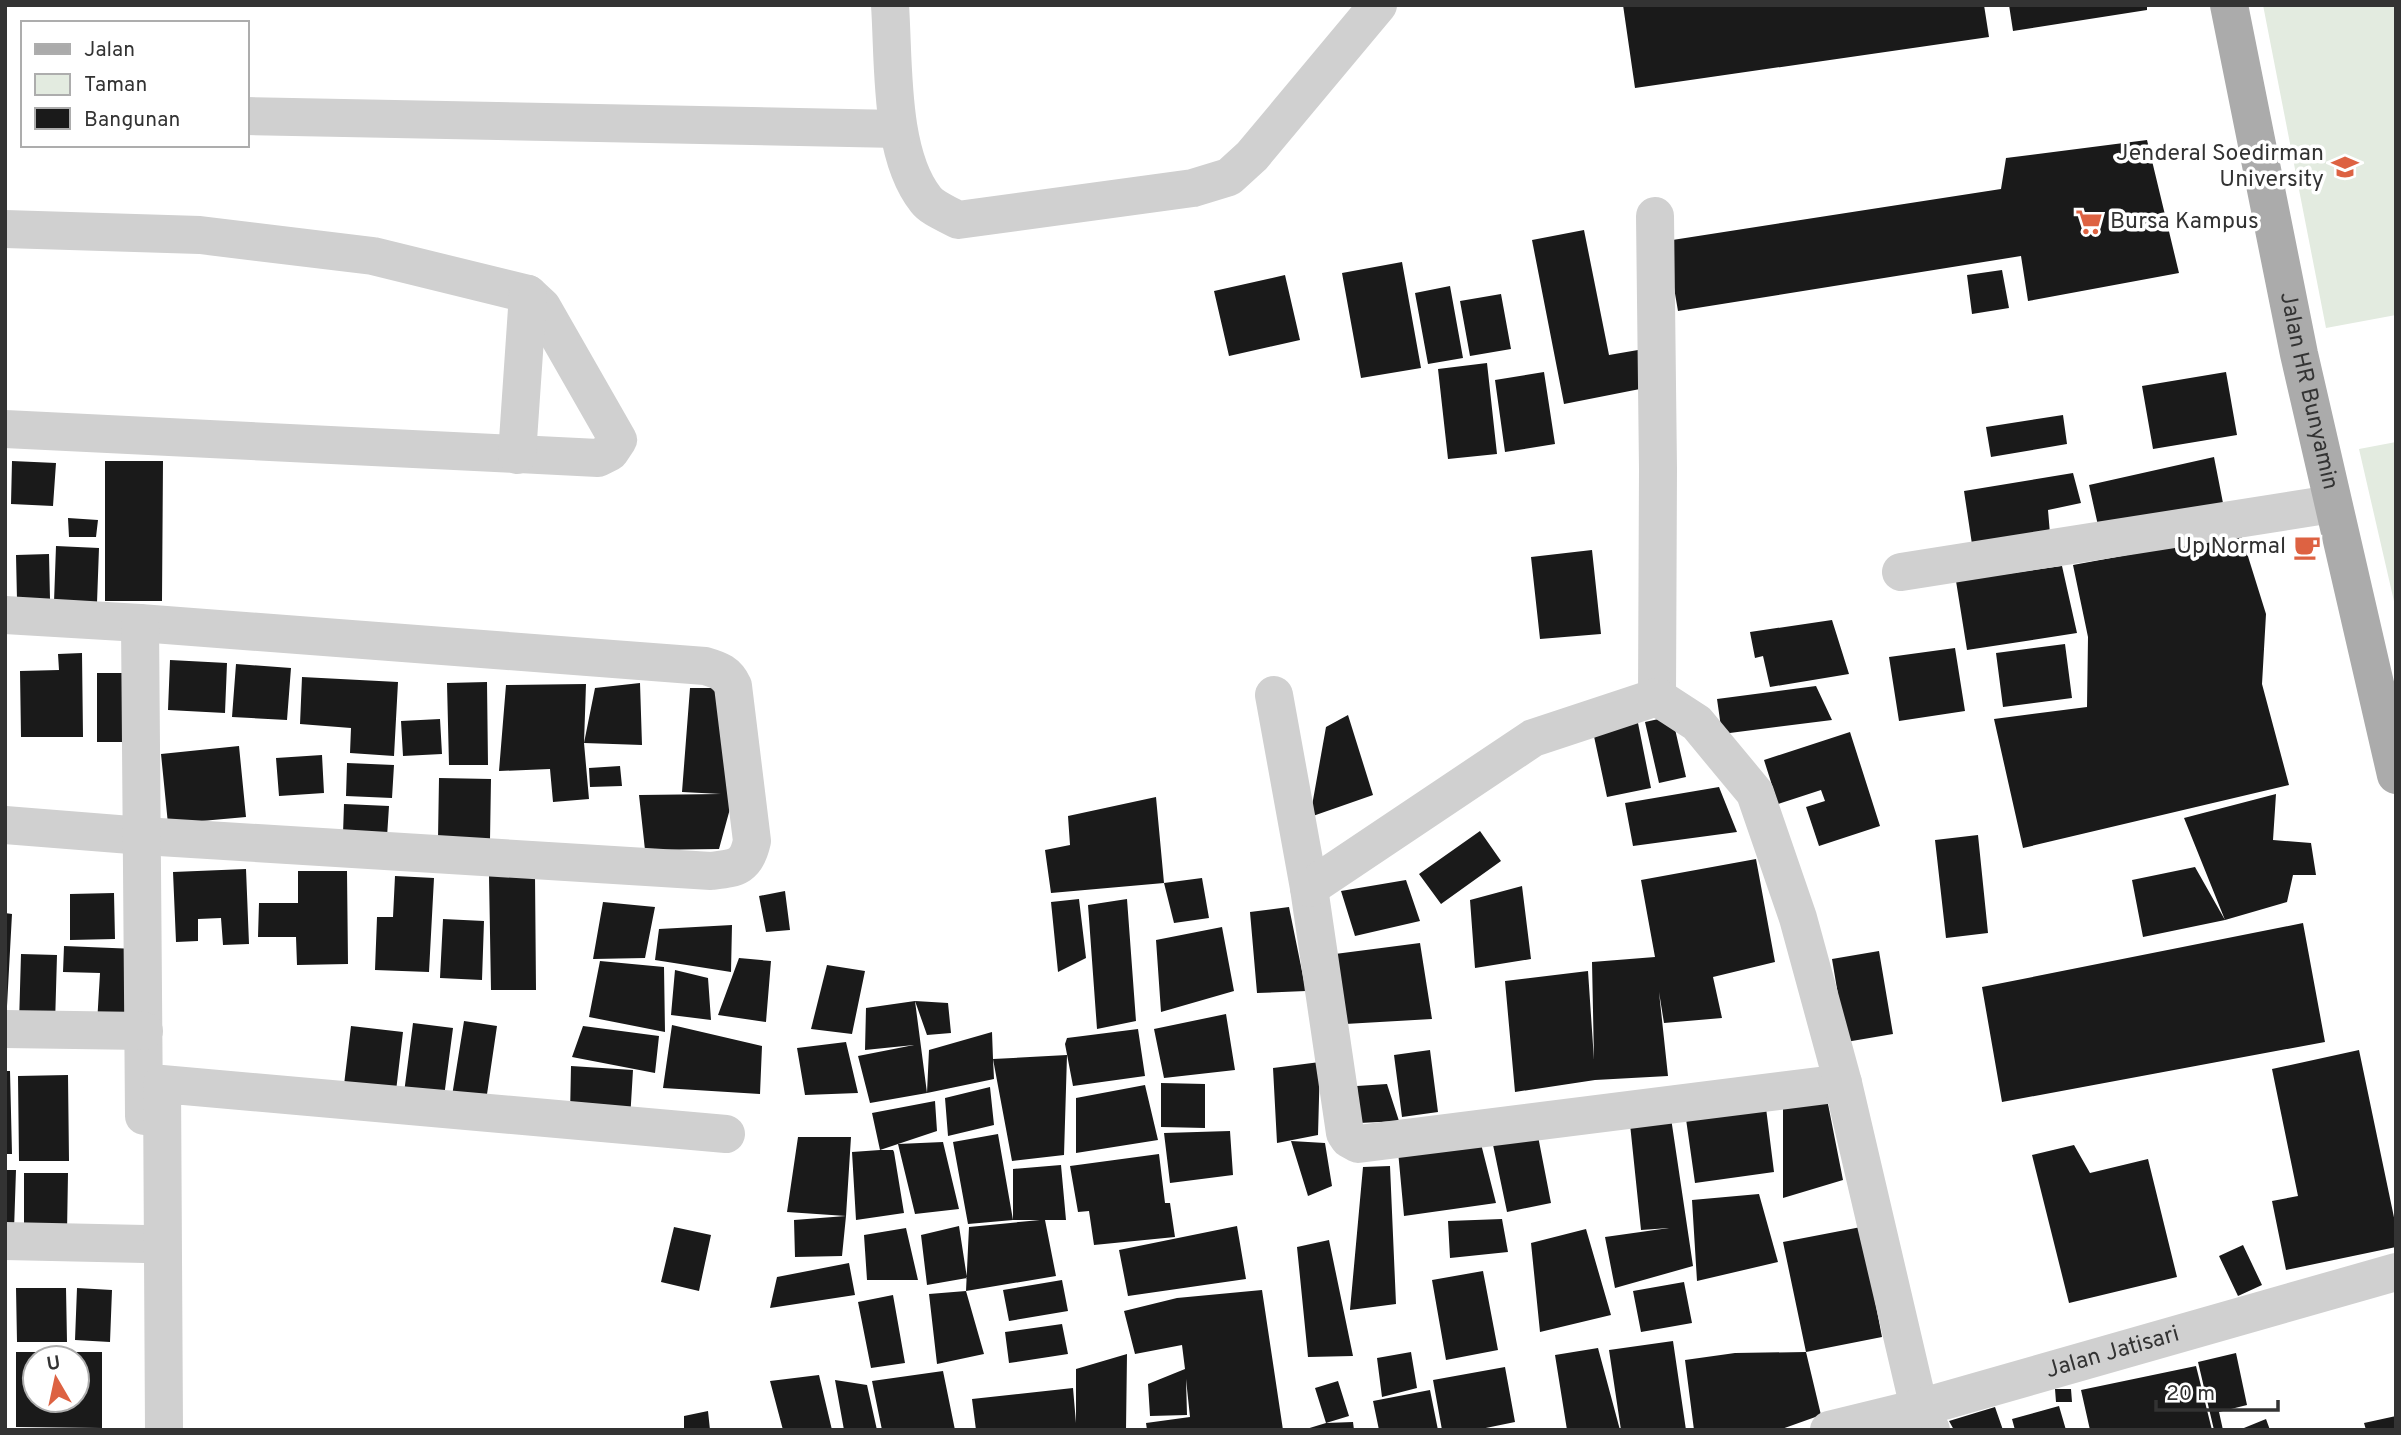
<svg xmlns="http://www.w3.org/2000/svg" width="2401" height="1435" font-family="Overpass,sans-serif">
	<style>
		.green { fill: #e3ebe0 }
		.building { fill: #1a1a1a; fill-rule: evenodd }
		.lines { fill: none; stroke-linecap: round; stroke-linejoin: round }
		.minor { stroke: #d0d0d0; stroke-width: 38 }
		.major { stroke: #ababab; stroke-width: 38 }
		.labels { text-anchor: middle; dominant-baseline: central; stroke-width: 7; stroke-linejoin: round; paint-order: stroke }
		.poi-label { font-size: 23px; fill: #333; stroke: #fff; text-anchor: end }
		.street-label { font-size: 23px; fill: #333; stroke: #fff }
	</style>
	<rect width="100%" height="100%" fill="#fff"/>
	<!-- green -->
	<path class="green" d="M2263,5H2396V315L2326,328Z
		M2396,442V610L2359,449Z"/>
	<!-- building -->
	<path class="building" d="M1623,5H1984L1989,37L1635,88Z
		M2009,5H2147V10L2013,31Z
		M2147,140L2179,273L2028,301L2021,256L1678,311L1666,241L2001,189L2006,158Z
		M1584,230L1609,355L1638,350L1645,388L1564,404L1532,240Z
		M1402,262L1421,368L1361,378L1342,273Z
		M2002,270L2009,308L1972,314L1967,275Z
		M1285,275L1300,340L1229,356L1214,291Z
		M1450,286L1463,358L1428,364L1415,293Z
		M1501,294L1511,349L1470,356L1460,301Z
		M1487,363L1497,454L1448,459L1438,369Z
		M1544,372L1555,444L1505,452L1495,380Z
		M2226,372L2237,435L2153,449L2142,386Z
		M2063,415L2067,444L1991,457L1986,427Z
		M2214,457L2223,503L2099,530L2089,485Z
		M12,461L56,463L53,506L11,504Z
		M105,461H163L162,601H105Z
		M2073,473L2081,503L2048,510L2050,534L1973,551L1964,491Z
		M68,518L98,520L96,537H69Z
		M2241,534L2266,614L2262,684L2289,785L2023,848L1994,719L2087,707L2088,637L2073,565Z
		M56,546L99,548L97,603L54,602Z
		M1592,550L1601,634L1540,639L1531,557Z
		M49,554L50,599L17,600L16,555Z
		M2062,566L2077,633L1967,650L1956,581Z
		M1832,620L1849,674L1770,687L1763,656L1755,658L1750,632Z
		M2065,644L2072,698L2003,707L1996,653Z
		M1955,648L1965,711L1899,721L1889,657Z
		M82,653L83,737H21L20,671L59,670L58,654Z
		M170,660L227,663L225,713L168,710Z
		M236,664L291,668L287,720L232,717Z
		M97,673H132L131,742H97Z
		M302,677L398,682L394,756L350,753L351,728L300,724Z
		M487,682L488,765H449L447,683Z
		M640,683L642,745L584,743L589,799L553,802L550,769L499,771L506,685L586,684L584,743L595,688Z
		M1816,686L1832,720L1722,734L1717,699Z
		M690,688H730L734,794L719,849L645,850L639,795L721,794L682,792Z
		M1348,715L1373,795L1310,817L1326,727Z
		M1672,716L1686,777L1659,783L1645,722Z
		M1637,718L1651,788L1607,797L1592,727Z
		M440,719L442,754L403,756L401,721Z
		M1850,732L1880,826L1819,846L1806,807L1825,801L1821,790L1778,804L1764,760Z
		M239,746L246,817L168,824L161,754Z
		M322,755L324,793L279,796L276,758Z
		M347,763L394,765L392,798L346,796Z
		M620,766L622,786L590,787L589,768Z
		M439,778L491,779L490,840L438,839Z
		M1719,787L1737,832L1633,846L1625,803Z
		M2276,794L2273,840L2311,843L2316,875H2293L2287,902L2225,920L2143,937L2132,880L2195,867L2225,920L2184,818Z
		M1156,797L1164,883L1051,893L1045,850L1070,845L1068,816Z
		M344,804L389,806L387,837L343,834Z
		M1480,831L1501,861L1441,904L1419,874Z
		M1978,835L1988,933L1946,938L1935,840Z
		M1756,859L1775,962L1713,977L1722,1018L1664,1023L1659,992L1668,1076L1595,1080L1515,1092L1505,981L1588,971L1594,1060L1592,962L1655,957L1641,880Z
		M246,869L249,944L223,945L221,918L198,919V941L176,942L173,872Z
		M298,871H347L348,964L297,965L296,937H258L259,903H298Z
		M535,875L536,990H491L489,876Z
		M395,876L434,878L429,972L375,970L377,917H393Z
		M1202,878L1209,918L1174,923L1164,883Z
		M1406,880L1420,921L1355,936L1341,891Z
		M1522,886L1531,959L1475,968L1470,900Z
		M785,891L790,930L766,932L759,896Z
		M114,893L115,939L70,940V894Z
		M1079,899L1086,958L1058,972L1051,902Z
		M1127,899L1136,1021L1097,1029L1088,905Z
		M603,902L655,907L645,958L593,959Z
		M1289,907L1306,991L1257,993L1250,912Z
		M5,913L12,914L7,1006H5Z
		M443,919L484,921L482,980L440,978Z
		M2303,923L2325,1042L2002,1102L1982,987Z
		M732,925L731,972L655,960L659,929Z
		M1222,927L1234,991L1161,1012L1156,940Z
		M1420,943L1432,1019L1345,1024L1335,954Z
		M64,946L136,949L132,1026L97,1024L100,973L63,972Z
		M1879,951L1893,1034L1846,1042L1832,959Z
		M21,954L57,955L55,1025L19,1024Z
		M739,958L771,961L766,1022L718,1015Z
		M600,961L664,967L665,1032L589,1017Z
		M827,965L865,971L852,1034L811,1029Z
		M675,970L708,978L711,1020L671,1015Z
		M915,1001L948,1003L951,1033L927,1035Z
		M915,1001L927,1093L870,1103L858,1056L914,1045L865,1050L866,1008Z
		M1226,1014L1235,1070L1164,1078L1154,1029Z
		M464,1021L497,1026L486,1101L452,1096Z
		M413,1023L453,1028L444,1097L404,1093Z
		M672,1025L762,1046L760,1094L663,1088Z
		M351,1026L403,1032L396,1091L344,1085Z
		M583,1026L659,1036L655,1073L572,1057Z
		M1138,1029L1145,1076L1073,1086L1065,1044L1067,1038Z
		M992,1032L993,1059L1067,1055L1064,1155L1012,1161L993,1059L994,1079L927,1093L929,1050Z
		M846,1042L858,1093L805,1095L797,1048Z
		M1430,1050L1438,1112L1402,1117L1394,1055Z
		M2359,1050L2396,1227V1247L2286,1270L2272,1201L2298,1196L2272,1069Z
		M1320,1062L1318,1135L1277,1143L1273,1068Z
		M571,1066L633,1070L630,1120L570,1116Z
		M5,1071H10L12,1154H5Z
		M68,1075L69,1161H19L18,1076Z
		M1161,1083L1205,1084V1128L1161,1127Z
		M1387,1084L1399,1121L1359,1123L1357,1086Z
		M1145,1085L1158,1140L1076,1153V1098Z
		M990,1087L994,1125L948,1136L945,1098Z
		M1827,1099L1843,1180L1783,1198V1103Z
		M935,1101L937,1131L898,1144L943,1142L959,1209L915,1214L898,1144L880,1150H893L894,1152L904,1213L856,1220L852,1152L880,1150L872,1113Z
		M1766,1108L1774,1172L1695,1183L1686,1119Z
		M1671,1118L1693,1266L1615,1288L1605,1237L1669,1228L1641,1230L1630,1124Z
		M1230,1131L1233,1175L1170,1183L1164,1133Z
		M1537,1131L1551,1203L1507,1212L1492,1140Z
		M998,1134L1013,1220V1169L1061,1165L1066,1220H1045L1056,1276L966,1291L969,1227L1040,1220H1013L968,1224L953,1142Z
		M798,1137H851L846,1216L787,1212Z
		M1480,1140L1496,1203L1404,1216L1398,1151Z
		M1291,1141L1325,1143L1332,1186L1308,1196Z
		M2074,1145L2090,1173L2148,1159L2177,1277L2069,1303L2032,1155Z
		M1159,1154L1165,1203H1170L1175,1237L1094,1245L1089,1211L1078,1212L1070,1166Z
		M1390,1166L1396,1304L1350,1310L1363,1167Z
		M5,1170H16L14,1230H5Z
		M24,1173H68L67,1233H24Z
		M1759,1194L1778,1262L1697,1281L1692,1200Z
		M846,1216L842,1256L795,1257L794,1220Z
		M1502,1219L1508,1252L1450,1258L1448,1221Z
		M959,1226L967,1278L927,1285L921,1235Z
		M1237,1226L1246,1279L1128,1296L1119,1250Z
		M674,1227L711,1235L699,1291L661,1282Z
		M1861,1227L1882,1337L1806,1352L1783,1242Z
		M906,1228L918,1280H867L864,1235Z
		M1586,1229L1611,1315L1540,1332L1531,1243Z
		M1329,1240L1353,1356L1308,1357L1297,1247Z
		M2243,1245L2262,1285L2238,1296L2219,1256Z
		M849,1263L855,1295L770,1308L777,1277Z
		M1483,1271L1498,1350L1446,1360L1432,1280Z
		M1062,1280L1068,1311L1009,1321L1003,1290Z
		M1684,1282L1692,1323L1641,1332L1633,1291Z
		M16,1288H66L67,1342H17Z
		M77,1288L112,1290L110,1342L75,1340Z
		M1262,1290L1283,1430H1147L1146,1423L1190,1417L1186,1379L1187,1415L1150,1416L1148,1384L1185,1369L1182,1345L1135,1354L1124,1311L1177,1298Z
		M966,1291L984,1354L937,1364L929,1294Z
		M893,1295L905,1363L871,1368L858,1302Z
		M1062,1324L1068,1354L1009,1363L1005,1332Z
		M1673,1341L1686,1430H1621L1609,1350Z
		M1598,1348L1620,1430H1567L1555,1355Z
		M16,1352H102V1428L16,1427ZM35,1358H77V1400H35Z
		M1411,1352L1417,1388L1382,1397L1377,1358Z
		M1806,1352L1821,1415L1779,1430H1694L1685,1360L1735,1353Z
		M2236,1353L2247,1405L2219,1412L2223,1430H2214L2198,1362Z
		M1127,1354L1126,1430H976L972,1399L1073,1388L1076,1423V1369Z
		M2196,1366L2212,1430H2090L2081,1390Z
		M1505,1367L1515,1422L1476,1430H1442L1433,1380Z
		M943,1371L955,1430H882L872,1381Z
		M819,1375L832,1430H783L770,1381Z
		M835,1380L867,1385L877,1430H844Z
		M1338,1381L1349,1416L1326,1423L1315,1388Z
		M2055,1389H2071L2072,1402H2056Z
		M1430,1390L1438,1430H1379L1373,1401Z
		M2059,1406L2066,1430H2015L2012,1419Z
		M1995,1407L2003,1430H1954L1949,1421Z
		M708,1411L710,1430H684V1416Z
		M2396,1416V1430H2366L2364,1423Z
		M2266,1419L2270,1430H2239Z
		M1353,1422L1354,1430H1303L1326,1423Z"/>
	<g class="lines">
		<!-- minor -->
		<g class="minor">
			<path d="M890,5C894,62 889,154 926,200C933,209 948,214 958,220L1193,188L1229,177L1252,156L1378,5"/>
			<path d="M247,116L898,129"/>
			<path d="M1655,216L1658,469L1657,697"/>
			<path d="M5,229L200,235L373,256L528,294L542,307L618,440L610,452L598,458L5,429"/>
			<path d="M517,455L528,294"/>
			<path d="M1901,572L2332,504"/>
			<path d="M5,615L140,623L705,666C719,670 727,673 733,686L752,841C746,868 736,868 711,871L143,836L5,825"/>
			<path d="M140,623L144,1116"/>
			<path d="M1274,695L1309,888L1345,1133L1349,1139L1358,1144L1843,1083"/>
			<path d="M1309,888L1533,738L1657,697L1697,723L1755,793L1798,918L1843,1083L1919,1408L1931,1430"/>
			<path d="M5,1029L144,1031"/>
			<path d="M5,1241L145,1244"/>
			<path d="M164,1430L162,1084L726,1134"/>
			<path id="s1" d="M1829,1430L1919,1408L2396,1272"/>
		</g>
		<!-- major -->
		<path class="major" id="s2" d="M2229,5L2299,354L2396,775"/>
	</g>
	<!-- icons -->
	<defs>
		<symbol id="university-bare" viewBox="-9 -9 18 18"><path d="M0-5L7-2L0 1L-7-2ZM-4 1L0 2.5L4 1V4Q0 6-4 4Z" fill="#dd6242" stroke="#fff" stroke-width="2.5" paint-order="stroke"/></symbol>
		<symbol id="supermarket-bare" viewBox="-9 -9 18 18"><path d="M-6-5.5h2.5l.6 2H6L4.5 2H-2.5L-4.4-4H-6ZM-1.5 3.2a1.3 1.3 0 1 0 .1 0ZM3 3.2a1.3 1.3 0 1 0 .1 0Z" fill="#dd6242" stroke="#fff" stroke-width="2.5" paint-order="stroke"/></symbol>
		<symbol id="cafe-bare" viewBox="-9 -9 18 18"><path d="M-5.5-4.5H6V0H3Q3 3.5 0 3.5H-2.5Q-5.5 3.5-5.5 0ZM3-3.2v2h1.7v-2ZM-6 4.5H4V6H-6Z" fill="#dd6242" stroke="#fff" stroke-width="2.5" paint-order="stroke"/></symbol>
	</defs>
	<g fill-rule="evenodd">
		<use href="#university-bare" x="2326" y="148" width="38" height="38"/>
		<use href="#supermarket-bare" x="2070" y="203" width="38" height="38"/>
		<use href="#cafe-bare" x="2288" y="528" width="38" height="38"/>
	</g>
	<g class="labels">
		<!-- poi labels -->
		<g class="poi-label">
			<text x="2324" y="154">Jenderal Soedirman<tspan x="2324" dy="26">University</tspan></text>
			<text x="2110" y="222" text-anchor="start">Bursa Kampus</text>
			<text x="2286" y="547">Up Normal</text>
		</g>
		<!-- street labels -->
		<g class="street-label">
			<text stroke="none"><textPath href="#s2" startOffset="394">Jalan HR Bunyamin</textPath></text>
			<text stroke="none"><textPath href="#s1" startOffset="294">Jalan Jatisari</textPath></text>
		</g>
	</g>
	<!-- border -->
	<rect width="2401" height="1435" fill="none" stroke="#333333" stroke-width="14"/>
	<!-- legend -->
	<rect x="21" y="21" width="228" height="126" fill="#ffffff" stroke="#adadad" stroke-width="2"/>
	<rect x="35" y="44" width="35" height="10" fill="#ababab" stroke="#adadad" stroke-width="2"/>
	<text x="84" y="56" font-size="21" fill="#333333">Jalan</text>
	<rect x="35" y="74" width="35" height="21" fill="#e3ebe0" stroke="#adadad" stroke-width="2"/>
	<text x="84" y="91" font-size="21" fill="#333333">Taman</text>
	<rect x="35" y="108" width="35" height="21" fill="#1a1a1a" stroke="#adadad" stroke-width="2"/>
	<text x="84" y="126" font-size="21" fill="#333333">Bangunan</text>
	<!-- north arrow -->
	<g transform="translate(56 1379) rotate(351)"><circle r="33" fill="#ffffff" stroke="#adadad" stroke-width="2"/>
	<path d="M0-5L12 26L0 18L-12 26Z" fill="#dd6242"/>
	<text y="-10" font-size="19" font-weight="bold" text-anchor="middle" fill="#333333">U</text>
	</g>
	<!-- scale -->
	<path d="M2156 1400v10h122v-10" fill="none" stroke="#333333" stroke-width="3.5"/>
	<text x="2166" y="1400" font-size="21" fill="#333333" stroke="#ffffff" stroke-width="5" paint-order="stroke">20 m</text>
</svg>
